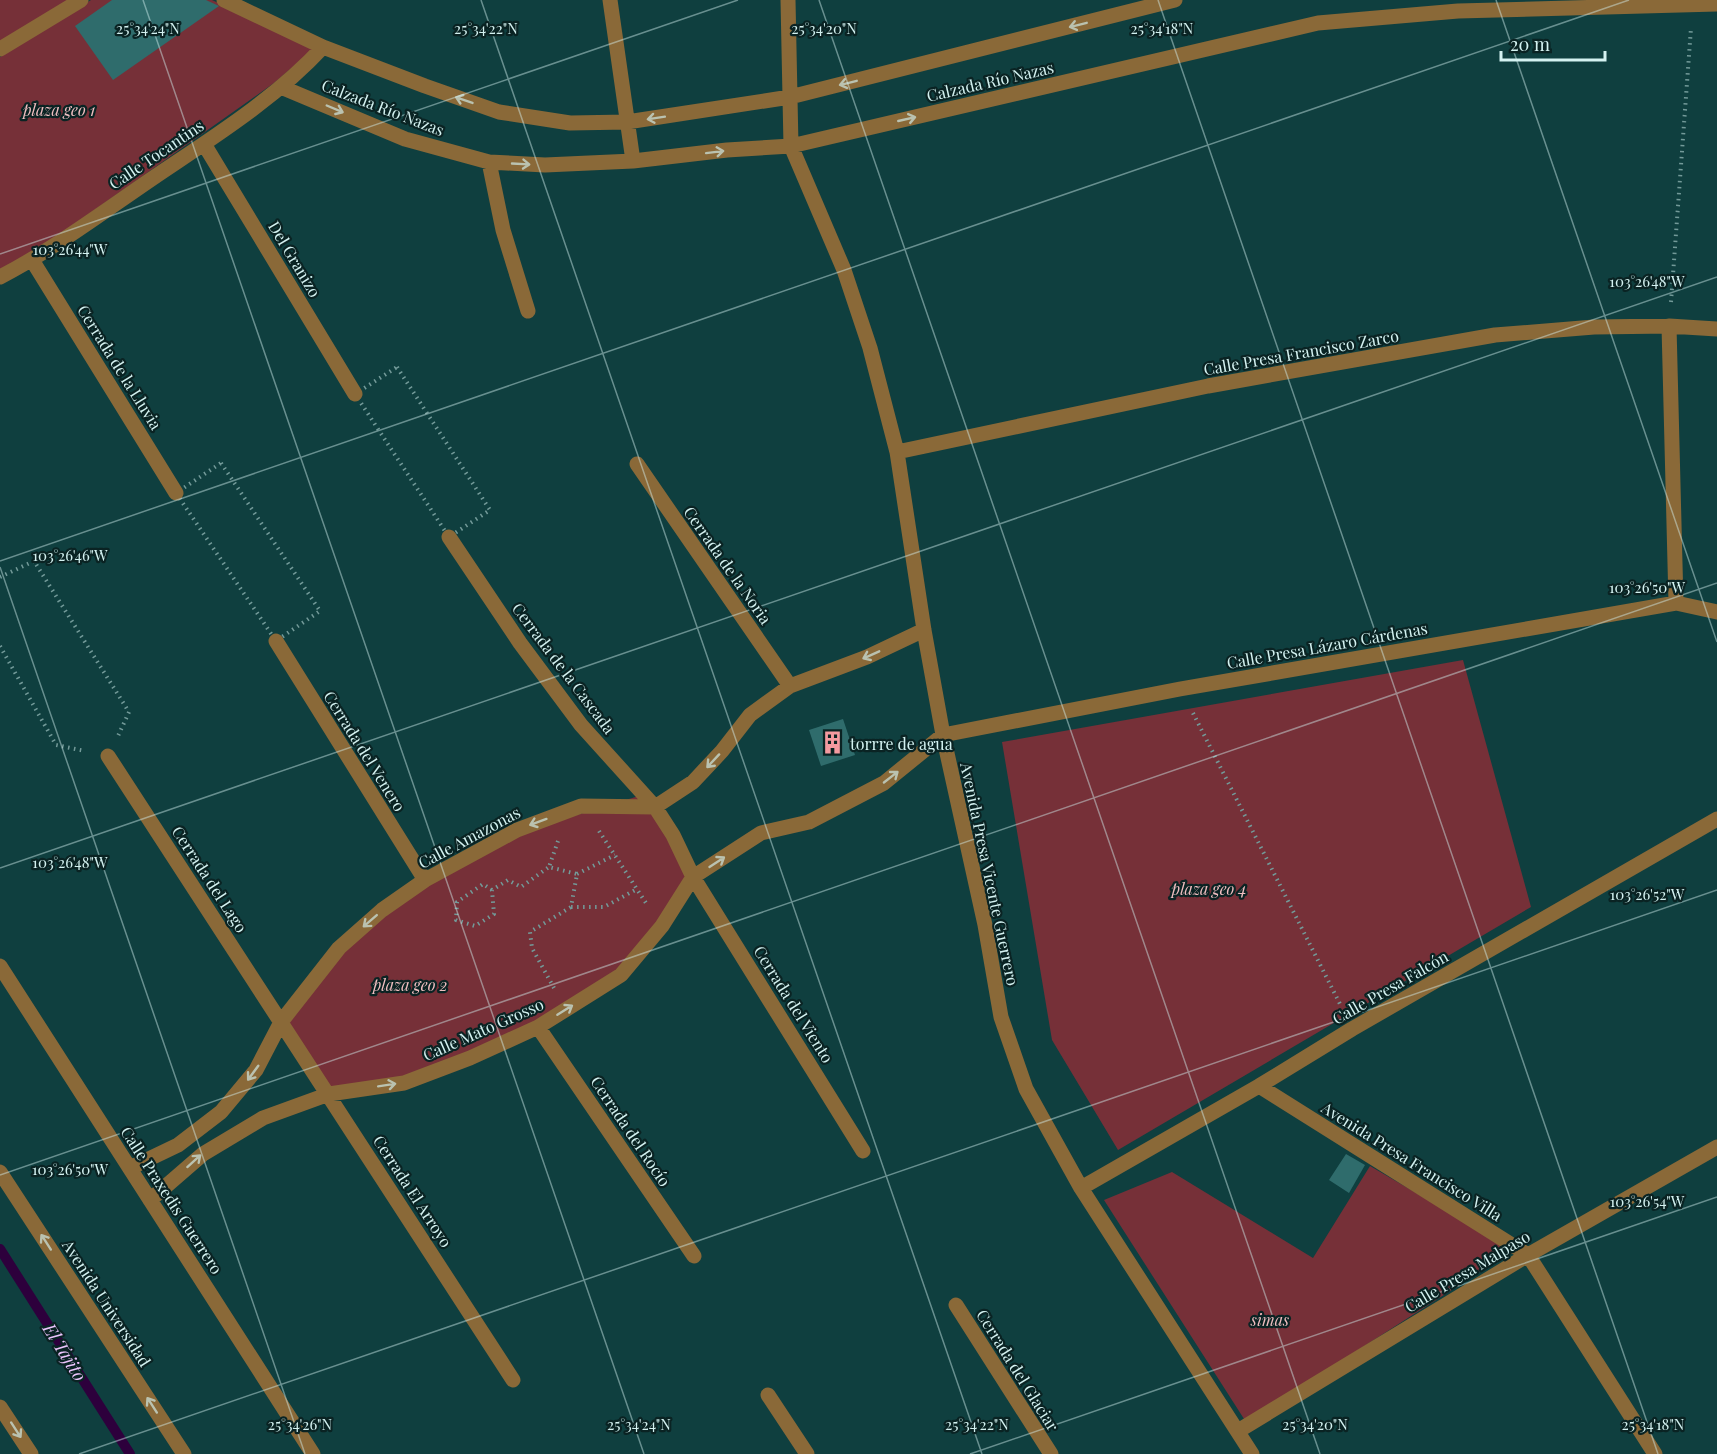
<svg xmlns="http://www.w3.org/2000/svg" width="1717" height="1454" font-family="'Playfair Display',serif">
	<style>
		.green { fill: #763038 }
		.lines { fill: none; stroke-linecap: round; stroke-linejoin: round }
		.stream { stroke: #2d003c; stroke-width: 10 }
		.building { fill: #2f6c6c }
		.path { stroke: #739a99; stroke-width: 4; stroke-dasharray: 1.5 4.5; stroke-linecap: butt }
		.minor { stroke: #8a6938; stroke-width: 15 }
		.oneway { stroke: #bac2b0 }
		.ticks { fill: none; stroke: #d4f2f1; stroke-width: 1.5; stroke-opacity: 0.45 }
		.labels { text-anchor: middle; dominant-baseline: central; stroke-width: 4.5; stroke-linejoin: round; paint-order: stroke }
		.street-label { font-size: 16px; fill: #d4f2f1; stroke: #0a2323 }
		.park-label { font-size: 16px; font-style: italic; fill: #f0bec0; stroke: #0a2323 }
		.poi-label { font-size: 16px; fill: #d4f2f1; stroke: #0a2323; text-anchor: start }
		.water-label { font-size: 18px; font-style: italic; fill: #ecc5fd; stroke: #0a2323 }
		.ticks-label { font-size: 15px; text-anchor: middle; fill: #d4f2f1; stroke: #0a2323; stroke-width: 4.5; stroke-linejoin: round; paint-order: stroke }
	</style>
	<rect width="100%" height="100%" fill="#0f3f3f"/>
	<!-- green -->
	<path class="green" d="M0,0H72L0,45Z
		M91,0H212L315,48L274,83L31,255L0,270V57Z
		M1463,660L1531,907L1118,1150L1052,1040L1002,742Z
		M642,795L692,879L616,973L534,1026L402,1079L331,1089L286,1021L344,947L428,883L518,833Z
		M1370,1166L1514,1250L1246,1422L1104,1200L1172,1172L1313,1258Z"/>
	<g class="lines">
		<!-- stream -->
		<path class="stream" d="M0,1249L130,1454"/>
	</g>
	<!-- building -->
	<path class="building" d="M112,0H206L219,6L113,80L75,26Z
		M843,719L855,755L821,766L809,730Z
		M1346,1154L1365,1165L1349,1193L1329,1180Z"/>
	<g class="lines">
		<!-- path -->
		<path class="path" d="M1671,302L1691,28
			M397,367L490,510L449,537L355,394Z
			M221,463L320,611L276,641L176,493Z
			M0,577L34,561L129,712L118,736
			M0,646L56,745L85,751
			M1193,713L1341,1006
			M599,831L646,903
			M558,841L549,867L577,874L571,907H604L637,889
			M577,874L615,855
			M492,890L483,884L457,902L456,920L475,926L494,914L492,890L508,880L521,887L549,867
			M554,988L532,948L530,932L571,907"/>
		<!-- minor -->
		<path class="minor" d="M224,0L323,47L425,86L499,112L570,123L627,122L790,97L1175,0
			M610,0L633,161
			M788,0L791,146L844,270L870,348L897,452L924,630L943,735L985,925L1001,1017L1026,1089L1081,1188L1252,1454
			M0,49L81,0
			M281,87L405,139L489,162L545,165L633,161L727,150L791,146L1318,23L1458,11L1717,4
			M204,144L355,394
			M489,162L503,230L528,311
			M32,260L176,493
			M0,277C54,249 103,212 153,178C212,138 275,99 323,47
			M1669,326L1676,603
			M897,452L1208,386L1495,335L1594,327L1669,326L1717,329
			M637,464L790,686
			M449,537L520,643L581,725L655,807L673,835L693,877L863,1151
			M276,641L425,880
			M108,756L513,1380
			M0,966L313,1454
			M538,1027L694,1256
			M1259,1086L1528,1255L1655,1454
			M130,1168L178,1145L221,1112L256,1070L281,1022L339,948L382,910L425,880L517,830L581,806L655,807L693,782L722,751L750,715L790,686L867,657L924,630
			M0,1172L184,1454
			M1081,1188L1259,1086L1352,1029L1717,819
			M150,1200L203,1154L263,1118L329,1094L404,1083L470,1058L538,1027L621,975L662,926L693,877L761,833L809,822L884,783L943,735L1180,689L1676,603L1717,612
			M956,1305L1051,1454
			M768,1395L807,1454
			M0,1407L31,1454
			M1238,1431L1528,1255L1717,1147"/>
	</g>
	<!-- one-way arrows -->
	<defs><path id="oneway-shaft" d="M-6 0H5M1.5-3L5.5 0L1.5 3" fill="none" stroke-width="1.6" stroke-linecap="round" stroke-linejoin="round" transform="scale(1.5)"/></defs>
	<g class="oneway">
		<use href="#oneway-shaft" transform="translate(1078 25) rotate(166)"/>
		<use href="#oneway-shaft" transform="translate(848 83) rotate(166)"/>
		<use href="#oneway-shaft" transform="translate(464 100) rotate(-161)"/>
		<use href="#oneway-shaft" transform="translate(335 109) rotate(23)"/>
		<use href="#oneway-shaft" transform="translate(656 118) rotate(171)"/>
		<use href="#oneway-shaft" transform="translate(907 119) rotate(-13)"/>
		<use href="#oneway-shaft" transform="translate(715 152) rotate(-7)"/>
		<use href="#oneway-shaft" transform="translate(521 164) rotate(3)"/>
		<use href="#oneway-shaft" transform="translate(871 655) rotate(156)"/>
		<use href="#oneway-shaft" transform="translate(713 761) rotate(133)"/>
		<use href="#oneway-shaft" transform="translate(891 777) rotate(-38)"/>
		<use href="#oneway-shaft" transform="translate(538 822) rotate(160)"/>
		<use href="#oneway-shaft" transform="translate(717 862) rotate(-33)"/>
		<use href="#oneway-shaft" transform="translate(370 921) rotate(139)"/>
		<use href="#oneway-shaft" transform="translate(565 1010) rotate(-32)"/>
		<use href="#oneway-shaft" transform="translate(253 1073) rotate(126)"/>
		<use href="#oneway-shaft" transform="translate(387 1085) rotate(-9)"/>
		<use href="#oneway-shaft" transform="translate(194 1161) rotate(-42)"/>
		<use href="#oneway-shaft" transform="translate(46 1242) rotate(-123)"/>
		<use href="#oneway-shaft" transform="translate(152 1405) rotate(-123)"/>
		<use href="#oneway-shaft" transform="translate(16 1430) rotate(57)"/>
	</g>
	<!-- ticks -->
	<path class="ticks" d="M143,0L644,1454M481,0L982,1454M819,0L1320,1454M1158,0L1658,1454M1496,0L1717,642M0,254L738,0M0,561L1629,0M0,567L305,1454M0,868L1717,277M0,1175L1717,583M79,1454L1717,890M970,1454L1717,1197"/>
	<!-- icons -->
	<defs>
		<symbol id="building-bare" viewBox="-9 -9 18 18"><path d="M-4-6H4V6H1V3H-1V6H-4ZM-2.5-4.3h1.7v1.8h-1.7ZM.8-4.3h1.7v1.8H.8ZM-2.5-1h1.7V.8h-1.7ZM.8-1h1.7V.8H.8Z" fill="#f49aa0" stroke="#0a2323" stroke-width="2.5" paint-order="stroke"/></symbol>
	</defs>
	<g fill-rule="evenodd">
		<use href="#building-bare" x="816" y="726" width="33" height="33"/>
	</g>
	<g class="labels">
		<!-- street labels -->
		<g class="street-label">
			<text transform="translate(990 81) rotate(-13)">Calzada Río Nazas</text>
			<text transform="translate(383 107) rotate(21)">Calzada Río Nazas</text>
			<text transform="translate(156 154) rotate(-34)">Calle Tocantins</text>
			<text transform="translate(295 259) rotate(59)">Del Granizo</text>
			<text transform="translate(1301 352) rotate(-10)">Calle Presa Francisco Zarco</text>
			<text transform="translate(120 367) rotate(58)">Cerrada de la Lluvia</text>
			<text transform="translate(728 565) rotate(55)">Cerrada de la Noria</text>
			<text transform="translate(1327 645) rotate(-10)">Calle Presa Lázaro Cárdenas</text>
			<text transform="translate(564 668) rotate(53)">Cerrada de la Cascada</text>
			<text transform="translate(365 751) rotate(58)">Cerrada del Venero</text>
			<text transform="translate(469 837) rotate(-28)">Calle Amazonas</text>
			<text transform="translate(990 874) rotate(78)">Avenida Presa Vicente Guerrero</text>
			<text transform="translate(210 879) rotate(57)">Cerrada del Lago</text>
			<text transform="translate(1390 987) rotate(-30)">Calle Presa Falcón</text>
			<text transform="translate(794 1004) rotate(58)">Cerrada del Viento</text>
			<text transform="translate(483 1029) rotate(-24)">Calle Mato Grosso</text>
			<text transform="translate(631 1131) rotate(56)">Cerrada del Rocío</text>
			<text transform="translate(1412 1161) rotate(32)">Avenida Presa Francisco Villa</text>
			<text transform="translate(413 1191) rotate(57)">Cerrada El Arroyo</text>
			<text transform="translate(172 1200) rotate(57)">Calle Praxedis Guerrero</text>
			<text transform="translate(1467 1271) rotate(-31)">Calle Presa Malpaso</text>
			<text transform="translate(107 1303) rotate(57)">Avenida Universidad</text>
			<text transform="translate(1018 1370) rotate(58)">Cerrada del Glaciar</text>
		</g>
		<!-- park labels -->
		<g class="park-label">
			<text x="59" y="109">plaza geo 1</text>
			<text x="1209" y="888">plaza geo 4</text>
			<text x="410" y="984">plaza geo 2</text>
			<text x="1270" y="1319">simas</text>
		</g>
		<!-- poi labels -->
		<g class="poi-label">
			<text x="850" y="743">torrre de agua</text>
		</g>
		<!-- water labels -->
		<g class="water-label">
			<text transform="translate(65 1352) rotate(58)">El Tajito</text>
		</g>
	</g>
	<g class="ticks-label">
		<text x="148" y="34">25°34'24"N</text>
		<text x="486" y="34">25°34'22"N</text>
		<text x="824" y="34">25°34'20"N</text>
		<text x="1162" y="34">25°34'18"N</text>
		<text x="70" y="255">103°26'44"W</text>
		<text x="1647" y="287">103°26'48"W</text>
		<text x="70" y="561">103°26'46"W</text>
		<text x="1647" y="593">103°26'50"W</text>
		<text x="70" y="868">103°26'48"W</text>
		<text x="1647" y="900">103°26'52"W</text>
		<text x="70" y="1175">103°26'50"W</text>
		<text x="1647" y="1207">103°26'54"W</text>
		<text x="300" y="1430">25°34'26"N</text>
		<text x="639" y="1430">25°34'24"N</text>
		<text x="977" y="1430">25°34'22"N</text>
		<text x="1315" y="1430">25°34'20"N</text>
		<text x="1653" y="1430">25°34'18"N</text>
	</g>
	<!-- scale -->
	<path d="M1501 51v9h104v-9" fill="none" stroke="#d4f2f1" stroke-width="3"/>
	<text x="1510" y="51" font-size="18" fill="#d4f2f1" stroke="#0a2323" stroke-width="4.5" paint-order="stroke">20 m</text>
</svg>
